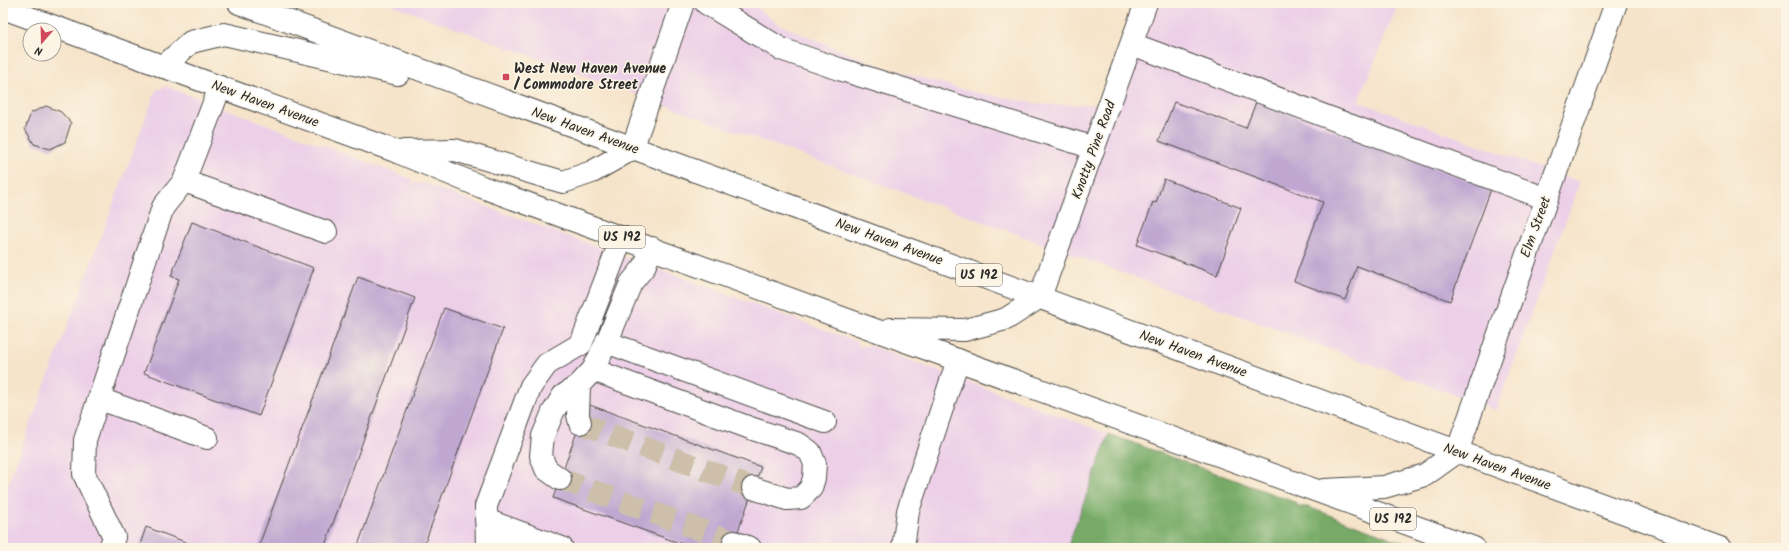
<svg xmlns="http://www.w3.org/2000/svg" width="1789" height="551" font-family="Kalam,sans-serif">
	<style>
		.built { fill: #edd0e8 }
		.forest { fill: #76aa66; stroke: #506a48 }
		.building { fill: #bfa7d1 }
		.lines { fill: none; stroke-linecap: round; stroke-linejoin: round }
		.minor-tunnel { stroke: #cdbfaa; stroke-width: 22; stroke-dasharray: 22 11; stroke-linecap: butt }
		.minor-casing { stroke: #494743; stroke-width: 24 }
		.major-casing { stroke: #494743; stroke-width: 24 }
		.minor { stroke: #fff; stroke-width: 22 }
		.major { stroke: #fff; stroke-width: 22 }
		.poi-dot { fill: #d1495b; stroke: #fcf5e5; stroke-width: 1.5 }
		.labels { text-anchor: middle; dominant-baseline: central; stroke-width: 3; stroke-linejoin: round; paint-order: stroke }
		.shield { fill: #fcf5e5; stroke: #6a6863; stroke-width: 1 }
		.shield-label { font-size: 13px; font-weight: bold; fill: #2b2b2b }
		.poi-label { font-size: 14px; font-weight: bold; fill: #2b2b2b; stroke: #fcf5e5; text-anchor: start }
		.street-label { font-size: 14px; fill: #2b2b2b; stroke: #fcf5e5 }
	</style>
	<rect width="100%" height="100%" fill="#fcf5e5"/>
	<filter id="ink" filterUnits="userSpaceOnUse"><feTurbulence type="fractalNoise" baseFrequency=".025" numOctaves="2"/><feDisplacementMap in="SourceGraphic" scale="8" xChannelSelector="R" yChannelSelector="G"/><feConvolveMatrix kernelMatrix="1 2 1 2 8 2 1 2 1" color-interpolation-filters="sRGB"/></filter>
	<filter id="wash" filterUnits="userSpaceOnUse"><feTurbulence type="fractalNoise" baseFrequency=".012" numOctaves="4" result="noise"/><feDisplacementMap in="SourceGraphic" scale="16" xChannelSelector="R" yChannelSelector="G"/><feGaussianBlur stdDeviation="0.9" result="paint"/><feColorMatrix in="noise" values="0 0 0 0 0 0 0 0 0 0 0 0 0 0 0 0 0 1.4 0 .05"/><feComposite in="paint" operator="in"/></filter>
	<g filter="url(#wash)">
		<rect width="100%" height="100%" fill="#f6e4ca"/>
		<!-- built -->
		<path class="built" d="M387,3H751L778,24L883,67L969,91L1046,105L1099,104L1136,3H1399L1358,101L1580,182L1496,410Z
			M165,86L412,179V183L425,184L858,342V346H871L1109,434L1067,548H3V497L157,88L159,90Z"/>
		<!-- forest -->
		<path class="forest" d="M1109,434L1297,503V507H1308L1410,545L1409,548H1067Z"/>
		<g id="blocks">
			<!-- building -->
			<path class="building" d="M1174,102L1246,128L1256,102L1491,189L1450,301L1357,266L1345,300L1294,281L1323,202L1159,141Z
				M46,106L61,112L71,123L65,142L50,149L34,144L25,129L31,113Z
				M1164,179L1241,208L1217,275L1137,245L1153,202L1156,203Z
				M192,222L314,268L259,416L144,373L179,279L171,276Z
				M358,277L415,298L324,548H258Z
				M444,308L503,329L423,548H357Z
				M587,404L761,467L732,548H693L553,498Z
				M146,527L201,548H139Z"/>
		</g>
	</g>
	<g filter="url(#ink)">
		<use href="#blocks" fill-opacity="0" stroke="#494743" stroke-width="1"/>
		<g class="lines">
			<!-- minor-tunnel -->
			<path class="minor-tunnel" d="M580,423L753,488
				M560,479L734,542"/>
			<defs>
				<path id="minor" d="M706,3L781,49L839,69L1094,148
					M1132,44L1547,199
					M220,87L184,181L326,232
					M632,149L683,3
					M1040,297L1146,3
					M606,342L825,422
					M593,370L753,429L799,444L810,452L815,464L814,478L811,488L801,498L787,499L753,488
					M579,385L578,415L580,423
					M100,399L207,438
					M1457,452L1616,3
					M560,479L546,469L541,456L543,436L553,412L563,396L579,385L593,370L608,339L631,283L644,267L652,248
					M486,520L562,548
					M734,542L750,548
					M487,545L486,506L531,386L547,364L581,344L622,237
					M110,548L114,537L84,474L85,440L163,207L184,181
					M485,548L487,545L502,543L515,548
					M903,548L908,511L958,360"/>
				<path id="major" d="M239,3L1720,548
					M3,8L395,151L482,187L1474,548
					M163,67L191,42L224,34L398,74
					M404,151L455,150L563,182L592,172L632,149
					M890,329L965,330L1006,319L1040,297
					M1324,490L1384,487L1425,475L1457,452"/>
			</defs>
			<!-- minor casing -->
			<use href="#minor" class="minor-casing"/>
			<!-- major casing -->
			<use href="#major" class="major-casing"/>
			<!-- minor -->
			<use href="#minor" class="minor"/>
			<!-- major -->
			<use href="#major" class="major"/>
		</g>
	</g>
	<!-- markers -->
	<rect class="poi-dot" x="502" y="73" width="8" height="8" rx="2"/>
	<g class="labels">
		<!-- shield labels -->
		<g class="shield">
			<rect x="599" y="226" width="46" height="22" rx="3"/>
			<rect x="956" y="264" width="46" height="22" rx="3"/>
			<rect x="1370" y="508" width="46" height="22" rx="3"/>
		</g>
		<g class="shield-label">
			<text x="622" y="237">US 192</text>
			<text x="979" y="275">US 192</text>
			<text x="1393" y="519">US 192</text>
		</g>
		<!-- poi labels -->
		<g class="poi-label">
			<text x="514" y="69">West New Haven Avenue<tspan x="514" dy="16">/ Commodore Street</tspan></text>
		</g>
		<!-- street labels -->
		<g class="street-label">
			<text transform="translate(265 104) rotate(20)">New Haven Avenue</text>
			<text transform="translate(585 131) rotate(20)">New Haven Avenue</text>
			<text transform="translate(1094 150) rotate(-70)">Knotty Pine Road</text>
			<text transform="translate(1536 227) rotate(-70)">Elm Street</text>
			<text transform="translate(889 242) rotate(20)">New Haven Avenue</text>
			<text transform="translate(1193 354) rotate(20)">New Haven Avenue</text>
			<text transform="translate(1497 467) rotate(20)">New Haven Avenue</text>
		</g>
	</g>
	<!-- margin -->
	<rect width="1789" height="551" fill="none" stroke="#fcf5e5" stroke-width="16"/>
	<!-- north arrow -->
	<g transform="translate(42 42) rotate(200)"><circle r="19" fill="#fcf5e5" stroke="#a8a49b"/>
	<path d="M0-3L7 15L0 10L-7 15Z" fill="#d1495b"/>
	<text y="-6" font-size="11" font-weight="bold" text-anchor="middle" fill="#2b2b2b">N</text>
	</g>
</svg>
